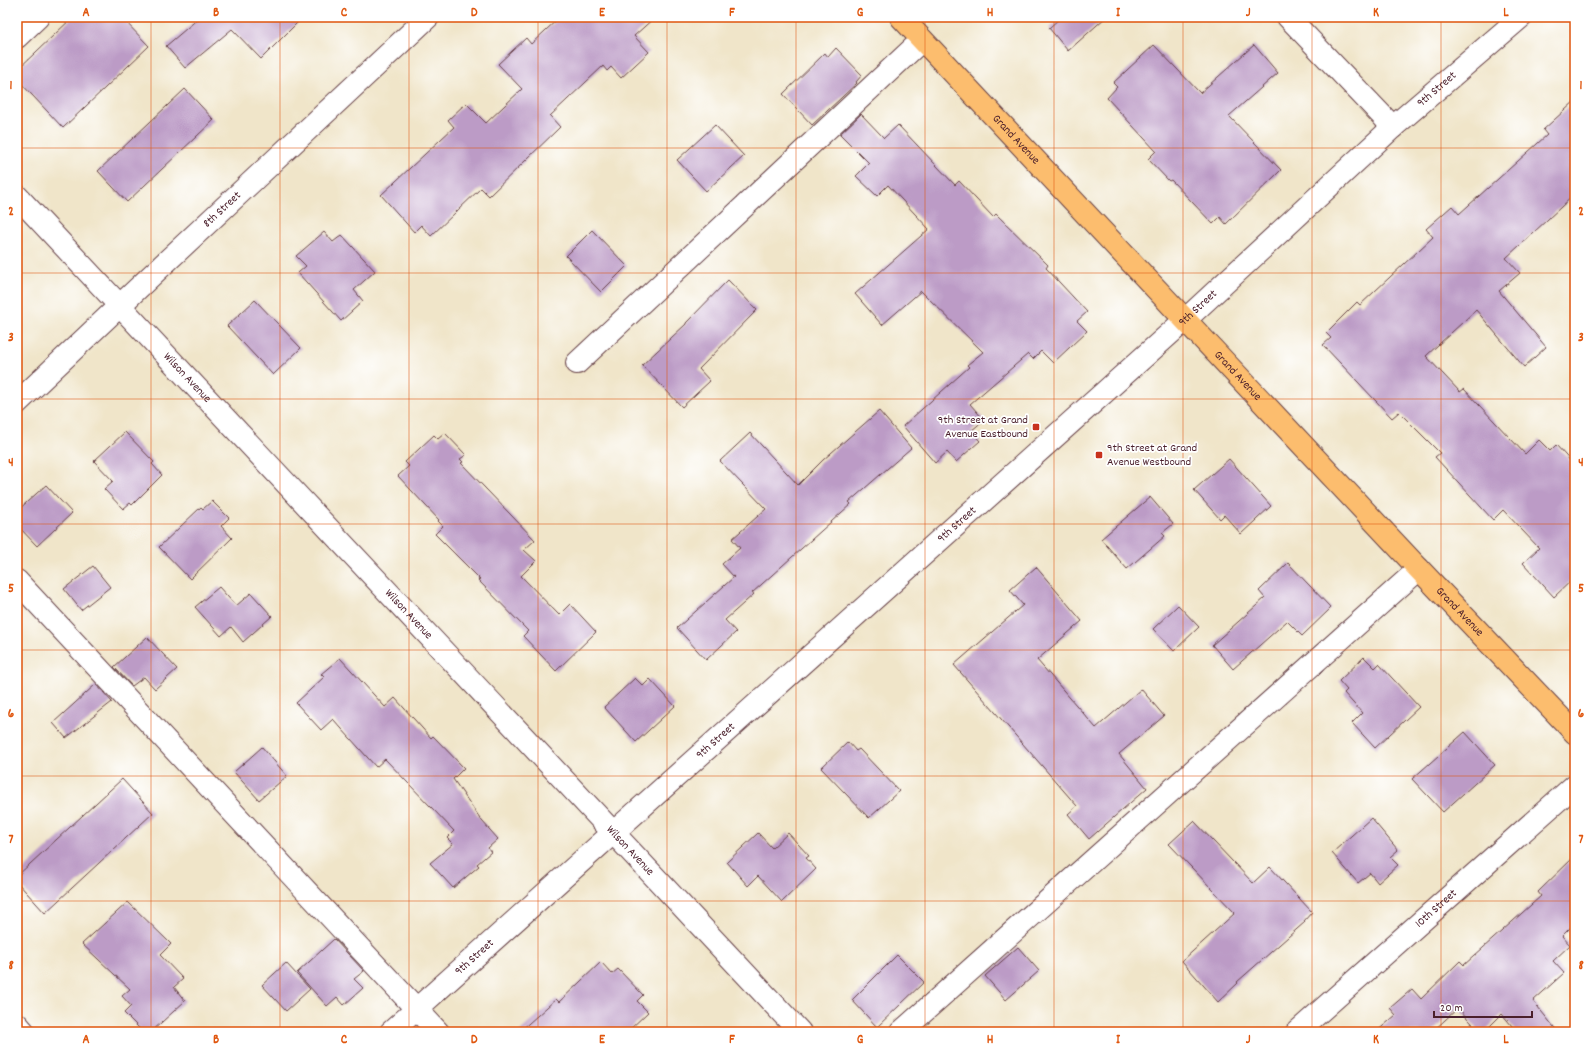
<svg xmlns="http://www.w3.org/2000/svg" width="1592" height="1049" font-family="Dekko,sans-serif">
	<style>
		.building { fill: #bc9bc6 }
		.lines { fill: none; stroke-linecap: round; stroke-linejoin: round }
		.minor-casing { stroke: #633d43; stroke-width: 24 }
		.major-casing { stroke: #633d43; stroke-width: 24 }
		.minor { stroke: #fff; stroke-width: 22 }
		.major { stroke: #fcbd6e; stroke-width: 22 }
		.grid { fill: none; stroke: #e0560e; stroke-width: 1; stroke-opacity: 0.55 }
		.poi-dot { fill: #c8321e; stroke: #fff; stroke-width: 1.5 }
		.labels { text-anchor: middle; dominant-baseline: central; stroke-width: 3.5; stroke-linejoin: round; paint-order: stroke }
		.street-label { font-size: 12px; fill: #4a1f2b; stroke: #fff }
		.poi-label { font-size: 12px; fill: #4a1f2b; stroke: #fff; text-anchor: end }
		.neatline { fill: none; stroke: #e0560e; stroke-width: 1.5 }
		.grid-label { font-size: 13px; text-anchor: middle; font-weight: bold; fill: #e0560e }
	</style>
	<rect width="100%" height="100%" fill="#fff"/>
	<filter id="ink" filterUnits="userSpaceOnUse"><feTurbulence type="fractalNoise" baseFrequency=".025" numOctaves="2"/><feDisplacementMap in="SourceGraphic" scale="8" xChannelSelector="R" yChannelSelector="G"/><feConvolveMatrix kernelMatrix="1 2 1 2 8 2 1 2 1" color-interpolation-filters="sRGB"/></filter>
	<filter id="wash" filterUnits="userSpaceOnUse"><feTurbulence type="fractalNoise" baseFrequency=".012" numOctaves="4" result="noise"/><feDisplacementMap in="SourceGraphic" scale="16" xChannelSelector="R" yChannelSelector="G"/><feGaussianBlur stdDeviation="0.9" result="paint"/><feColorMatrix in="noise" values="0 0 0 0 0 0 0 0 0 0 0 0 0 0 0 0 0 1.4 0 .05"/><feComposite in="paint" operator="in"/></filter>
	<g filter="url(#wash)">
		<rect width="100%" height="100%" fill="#f0e5c9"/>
		<g id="blocks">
			<!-- building -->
			<path class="building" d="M73,17H121L149,46L63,128L17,79V70Z
				M200,17H303L261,59L232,29L185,68L166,46Z
				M560,17H655L634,36L649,52L621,78L611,67L607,71L603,66L550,116L560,127L489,196L481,188L431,236L421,225L414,232L381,195L454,127L448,120L466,103L486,123L522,89L498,64L526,38L531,44Z
				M1061,17H1106L1068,51L1049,28Z
				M1154,45L1200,93L1254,45L1278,73L1229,116L1281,170L1226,224L1220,217L1213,224L1171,180L1169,181L1148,159L1156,151L1107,98L1117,87L1113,83Z
				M836,48L862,75L856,82L857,83L812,125L783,94L825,53L828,57Z
				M185,89L214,120L127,202L98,171Z
				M1575,101V194L1506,258L1520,273L1499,291L1546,347L1524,367L1476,310L1426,356L1460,392L1464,389L1525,454L1539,440L1550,451L1556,445L1575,466V577L1554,597L1523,563L1539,548L1503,510L1493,520L1435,457L1440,453L1399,412L1392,418L1323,345L1331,338L1326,333L1357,302L1360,305L1433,237L1426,229L1452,206L1459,214L1547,135L1543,130Z
				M861,114L884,138L898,125L955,185L959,181L993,217L996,214L1048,265L1046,268L1087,312L1077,321L1087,331L1053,363L1041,351L1033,359L1028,354L970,404L984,420L971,431L980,441L956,462L947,452L935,463L903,426L969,367L967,365L983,352L921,291L882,325L855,294L929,229L888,185L877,196L856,176L869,163L840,134Z
				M715,125L744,156L706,191L677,160Z
				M592,230L627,266L601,292L566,256Z
				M324,232L333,242L342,235L375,271L354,290L363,301L341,321L298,273L306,266L296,256Z
				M728,280L757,310L699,369L710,381L682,407L642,365L686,324V323Z
				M255,300L301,348L273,375L227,326Z
				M879,411L911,448L849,502L851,504L752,593L754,594L725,620L736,632L706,660L677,628L734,577L722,564L740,548L732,539L766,509L720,461L750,433L798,485L823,460Z
				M125,432L154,462L152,464L162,475L132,505L130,503L123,509L104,489L113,481L94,461Z
				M445,433L466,455L460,459L463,462L461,463L535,540L524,550L536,561L521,576L559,615L570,604L596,632L556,671L523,636L528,631L478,580L480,579L435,534L443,526L438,521L439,520L398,476L409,466L405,462L434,435L438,439Z
				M1229,459L1271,506L1241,534L1224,515L1220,519L1194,490Z
				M46,485L72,513L37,546L17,525V511Z
				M1150,497L1173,524L1162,533L1165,536L1127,569L1101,539Z
				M212,501L229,518L221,526L232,538L190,579L159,547L201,507L203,509Z
				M1288,563L1331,608L1302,636L1287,621L1233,669L1212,645L1265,598L1259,591Z
				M93,566L110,587L81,610L64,589Z
				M1036,567L1082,621L1037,660L1096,728L1141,689L1164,716L1119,754L1147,788L1089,839L1068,814L1077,806L954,665L1023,605L1010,590Z
				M219,587L236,606L251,593L272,616L243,642L231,627L221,636L195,607Z
				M1178,605L1199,627L1174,651L1153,629Z
				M147,637L177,669L155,689L144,677L132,686L114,667Z
				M1364,657L1375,668L1379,664L1419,707L1375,748L1352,723L1362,713L1344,693L1347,690L1339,681Z
				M340,658L385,707L395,698L431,738L433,736L464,768L453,779L482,821L498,839L488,848L491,852L477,864L479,866L453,888L430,863L453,844L447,838L454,831L385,759L376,767L333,719L321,730L296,703L324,677L321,674Z
				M635,678L643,686L650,679L675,706L636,742L604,707Z
				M96,684L112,702L66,738L53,723Z
				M1465,732L1495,765L1443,812L1412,779Z
				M848,742L856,751L859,749L899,791L869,818L821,768Z
				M262,747L287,776L259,800L234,772Z
				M122,779L153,813L45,913L17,882V876Z
				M1371,818L1398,850L1390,857L1398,865L1378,883L1370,873L1358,883L1332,853Z
				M1194,821L1253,883L1270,867L1312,912L1304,921L1305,922L1237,982L1238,983L1218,1002L1182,961L1235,913L1169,844Z
				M758,833L772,848L788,833L809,856L806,858L816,869L782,902L758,876L748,886L727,862Z
				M1575,856V923L1562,936L1570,945L1553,961L1564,973L1533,1001L1558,1032H1517L1502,1014L1484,1032H1480L1458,1008L1432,1032H1376L1396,1015L1390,1008L1412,989L1421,999L1460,961L1464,965L1541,896L1538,892Z
				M128,902L171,944L160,955L183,979L174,987L185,1001L151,1032H143L124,1013L131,1006L122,996L130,989L82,944Z
				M334,939L364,971L354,979L363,988L344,1005L337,997L327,1006L297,973Z
				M1018,947L1039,971L1006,1000L985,976Z
				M897,955L924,982L877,1027L852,1000Z
				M601,962L612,974L618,969L643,995L637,1001L648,1012L627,1032H519L556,999L559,1002Z
				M286,963L310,989L286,1011L262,985Z"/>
		</g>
	</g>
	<g filter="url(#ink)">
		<use href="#blocks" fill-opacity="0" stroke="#633d43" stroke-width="1"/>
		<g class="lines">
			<defs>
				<g id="minor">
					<path d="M1288,17L1393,127"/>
					<path d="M17,37L38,17"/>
					<path id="s1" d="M17,196L800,1032"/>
					<path d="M577,363L922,40"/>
					<path id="s2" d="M17,403L151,276L428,17"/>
					<path d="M17,581L438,1032"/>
					<path d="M17,1024L24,1032"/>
					<path id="s3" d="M391,1032L1185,320L1393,127L1521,17"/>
					<path d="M901,1032L1419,569"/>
					<path id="s4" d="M1297,1032L1575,785"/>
				</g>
				<g id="major">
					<path id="s5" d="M901,17L1419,569L1575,733"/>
				</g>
			</defs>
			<!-- minor casing -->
			<use href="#minor" class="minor-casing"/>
			<!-- major casing -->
			<use href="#major" class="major-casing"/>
			<!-- minor -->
			<use href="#minor" class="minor"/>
			<!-- major -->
			<use href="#major" class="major"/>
		</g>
	</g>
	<!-- grid -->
	<path class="grid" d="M151,17V1032M280,17V1032M409,17V1032M538,17V1032M667,17V1032M796,17V1032M925,17V1032M1054,17V1032M1183,17V1032M1312,17V1032M1441,17V1032M17,148H1575M17,273H1575M17,399H1575M17,524H1575M17,650H1575M17,776H1575M17,901H1575"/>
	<!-- markers -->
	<g class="poi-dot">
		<rect x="1032" y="423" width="8" height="8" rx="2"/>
		<rect x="1095" y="451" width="8" height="8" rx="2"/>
	</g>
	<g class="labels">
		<!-- street labels -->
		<g class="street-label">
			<text stroke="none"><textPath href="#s3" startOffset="1408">9th Street</textPath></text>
			<text stroke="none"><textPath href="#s5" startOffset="168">Grand Avenue</textPath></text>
			<text stroke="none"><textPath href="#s2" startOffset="282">8th Street</textPath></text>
			<text stroke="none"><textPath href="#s3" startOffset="1084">9th Street</textPath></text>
			<text stroke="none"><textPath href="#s5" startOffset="492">Grand Avenue</textPath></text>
			<text stroke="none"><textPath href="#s1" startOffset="249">Wilson Avenue</textPath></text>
			<text stroke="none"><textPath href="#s3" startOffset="760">9th Street</textPath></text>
			<text stroke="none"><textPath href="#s5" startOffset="816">Grand Avenue</textPath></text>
			<text stroke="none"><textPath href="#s1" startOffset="573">Wilson Avenue</textPath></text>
			<text stroke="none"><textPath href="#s3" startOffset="436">9th Street</textPath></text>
			<text stroke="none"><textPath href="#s1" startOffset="897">Wilson Avenue</textPath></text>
			<text stroke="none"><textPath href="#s4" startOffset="186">10th Street</textPath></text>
			<text stroke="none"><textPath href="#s3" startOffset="112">9th Street</textPath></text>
		</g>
		<!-- poi labels -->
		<g class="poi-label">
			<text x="1028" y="420">9th Street at Grand<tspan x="1028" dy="14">Avenue Eastbound</tspan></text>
			<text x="1107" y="448" text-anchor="start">9th Street at Grand<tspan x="1107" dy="14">Avenue Westbound</tspan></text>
		</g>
	</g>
	<!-- margin -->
	<rect width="1592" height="1049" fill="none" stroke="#fff" stroke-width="44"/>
	<!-- scale -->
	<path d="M1434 1011v6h98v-6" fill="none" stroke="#4a1f2b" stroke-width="2"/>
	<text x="1440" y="1011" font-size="12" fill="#4a1f2b" stroke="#ffffff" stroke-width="3" paint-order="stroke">20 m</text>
	<rect x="22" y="22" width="1548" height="1005" class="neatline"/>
	<g class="grid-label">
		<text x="86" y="16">A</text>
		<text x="216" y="16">B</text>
		<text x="344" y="16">C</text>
		<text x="474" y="16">D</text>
		<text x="602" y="16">E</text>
		<text x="732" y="16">F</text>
		<text x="860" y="16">G</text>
		<text x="990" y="16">H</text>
		<text x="1118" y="16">I</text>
		<text x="1248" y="16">J</text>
		<text x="1376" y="16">K</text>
		<text x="1506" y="16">L</text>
		<text x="11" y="89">1</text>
		<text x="1581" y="89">1</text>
		<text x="11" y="215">2</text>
		<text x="1581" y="215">2</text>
		<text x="11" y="341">3</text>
		<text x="1581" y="341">3</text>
		<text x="11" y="466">4</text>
		<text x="1581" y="466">4</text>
		<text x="11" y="592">5</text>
		<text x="1581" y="592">5</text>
		<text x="11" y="717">6</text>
		<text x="1581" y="717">6</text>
		<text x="11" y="843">7</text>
		<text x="1581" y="843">7</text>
		<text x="11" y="969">8</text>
		<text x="1581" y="969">8</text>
		<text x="86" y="1043">A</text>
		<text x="216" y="1043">B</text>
		<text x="344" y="1043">C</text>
		<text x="474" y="1043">D</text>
		<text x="602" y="1043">E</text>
		<text x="732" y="1043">F</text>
		<text x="860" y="1043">G</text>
		<text x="990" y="1043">H</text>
		<text x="1118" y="1043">I</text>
		<text x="1248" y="1043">J</text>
		<text x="1376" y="1043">K</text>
		<text x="1506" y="1043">L</text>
	</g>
</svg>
